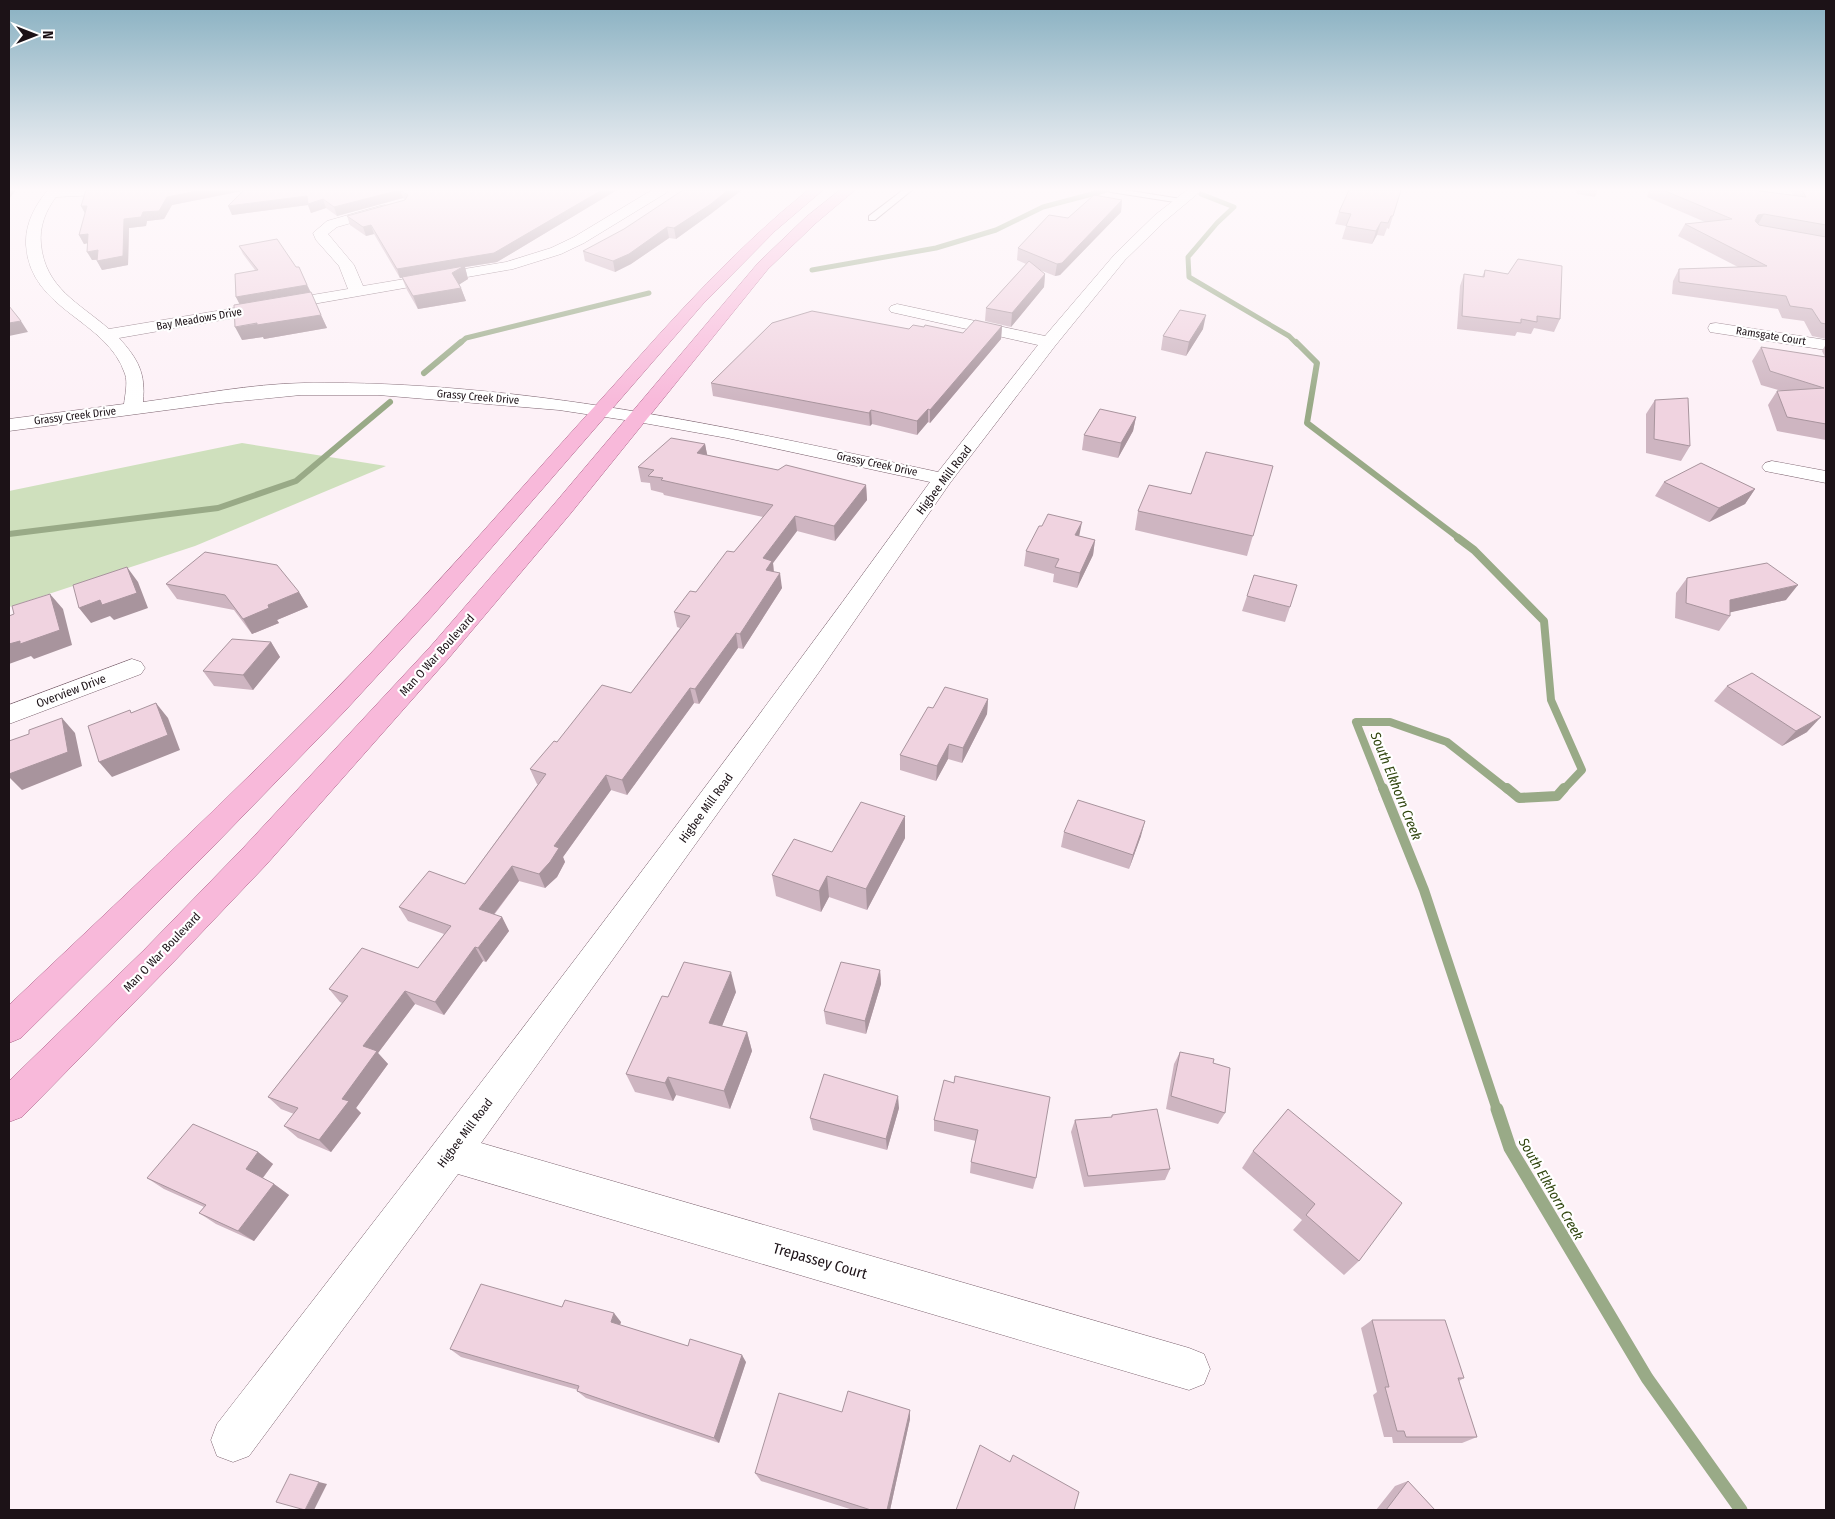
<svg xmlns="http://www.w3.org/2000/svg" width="1835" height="1519" font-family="'Fira Sans Condensed',sans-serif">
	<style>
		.green { fill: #cfe0bd }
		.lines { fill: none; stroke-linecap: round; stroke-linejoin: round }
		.stream-far4 { stroke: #99aa87; stroke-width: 5 }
		.stream-far3 { stroke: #99aa87; stroke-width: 6 }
		.stream-far2 { stroke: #99aa87; stroke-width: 8 }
		.stream-far1 { stroke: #99aa87; stroke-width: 10 }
		.stream { stroke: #99aa87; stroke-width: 13 }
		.lane-casing { stroke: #7c636f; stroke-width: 2 }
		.street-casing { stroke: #7c636f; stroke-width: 1 }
		.primary-casing { stroke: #a86086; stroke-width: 1 }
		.lane { fill: #fff; fill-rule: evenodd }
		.street { fill: #fff; fill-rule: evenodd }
		.primary { fill: #f8b9da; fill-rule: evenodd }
		.wall { fill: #ceb5c1 }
		.shaded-wall { fill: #a8949d }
		.building { fill: #f0d3e0; stroke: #a8949d }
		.labels { text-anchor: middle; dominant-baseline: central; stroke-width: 4.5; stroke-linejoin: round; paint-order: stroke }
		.far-street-label { font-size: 11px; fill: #1c1217; stroke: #fff }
		.street-label { font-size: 12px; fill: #1c1217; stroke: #fff }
		.water-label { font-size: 14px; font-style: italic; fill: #30450e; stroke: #fff }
		.near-street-label { font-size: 15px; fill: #1c1217; stroke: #fff }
	</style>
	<rect width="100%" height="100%" fill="#fdf1f7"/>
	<!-- green -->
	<path class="green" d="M242,443L386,466L195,546L9,607V491Z"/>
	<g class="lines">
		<!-- stream-far4 -->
		<path class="stream-far4" d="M1201,194L1234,207L1217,223L1188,257L1189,277L1289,336L1297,344
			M812,270L936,248L996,230L1043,207L1107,190
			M459,344L466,338L649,293"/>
		<!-- stream-far3 -->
		<path class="stream-far3" d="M1296,342L1317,363L1307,423L1460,539
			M424,373L461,342
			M9,534L218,508L296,481L390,402"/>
		<!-- stream-far2 -->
		<path class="stream-far2" d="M1458,538L1474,550L1544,621L1551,700L1582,770L1563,790
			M1383,790L1356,722H1390L1447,742L1508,790"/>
		<!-- stream-far1 -->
		<path class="stream-far1" d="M1383,788L1424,890L1497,1110
			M1507,788L1519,798L1557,796L1564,788"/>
		<!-- stream -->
		<path class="stream" d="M1497,1109L1510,1148L1647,1378L1741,1510"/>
		<defs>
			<path id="lane" d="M903,190H912L875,220H869V216Z
				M1107,190H1125L1181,199L1185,201L1181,203L1111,192Z"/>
			<path id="street" d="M48,190H127L120,194L56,197C46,210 39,227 41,244C45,288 79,303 109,329L348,289L339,266L316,240L313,233L327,221L380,206L385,205L392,209L390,212L337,227L328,234L354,265L363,286L506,262L551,248L574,237L652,190H668L666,193L584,243L561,254L513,269L119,338C138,359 146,373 143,402C196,395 250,384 304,383C519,380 729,427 938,472L1038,345L891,312L889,309L891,306L897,304L1045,336L1115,254L1155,215L1187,190H1202L1165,221L1125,260L1055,346L950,483L819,672L481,1143L1189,1348L1204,1354L1210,1369L1204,1384L1189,1390L458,1174L249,1456L233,1462L217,1456L211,1440L217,1424C459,1113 699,801 930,482L727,438L638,422L559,410L378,395H301L220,403L9,431V419L124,404C125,395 128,383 125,374C107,319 30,311 26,245C25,224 35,205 48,190Z
				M1716,323L1826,340V350L1710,332L1708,328L1710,324Z
				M1772,461L1826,471V483L1765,471L1762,467L1765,463Z
				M132,659L141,662L145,668L141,674L9,724V705Z"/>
			<path id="primary" d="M808,190H823L775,231L703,304L434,614L344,712L206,854L21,1038L9,1043V1005C148,873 289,743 418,603C485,531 548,457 614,385C675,316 736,248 808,190Z
				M840,190H855L816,223L768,269L571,513L448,659L266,865L166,970L22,1117L9,1122V1081L144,950L244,847L430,647L555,503L758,263L806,217Z"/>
		</defs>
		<!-- lane casing -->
		<use href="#lane" class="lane-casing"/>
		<!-- street casing -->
		<use href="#street" class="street-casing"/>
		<!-- primary casing -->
		<use href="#primary" class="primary-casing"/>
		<!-- lane -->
		<use href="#lane" class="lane"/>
		<!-- street -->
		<use href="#street" class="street"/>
		<!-- primary -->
		<use href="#primary" class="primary"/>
	</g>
	<!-- wall -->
	<path class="wall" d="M86,190H617L497,262L465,267L468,279L459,284L461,288L466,301L418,309L407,290L402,278H400L374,234L366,236L350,225L347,216L405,200L403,198L337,216L326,208L311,213L308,205L232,215L243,191L172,205L164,219L147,221L146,226L129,228L128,265L102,270L97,261V260H92L87,243L84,244L79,235L85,213L81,206Z
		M1576,190H1598L1595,197L1577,194Z
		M1650,190H1752L1793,195L1790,190H1826V339L1812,336L1804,321L1782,318L1778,309L1672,294L1673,281L1679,269L1738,267L1678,236L1685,224L1705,222L1647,197Z
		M1122,200L1121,212L1060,275L1055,276L1040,270L1045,274L1044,287L1011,327L985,321L986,308L1026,264L1017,260L1018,248L1068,218Z
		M1339,212L1393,216L1389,229L1387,228L1384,236L1377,235L1372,244L1342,239L1346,226L1335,224Z
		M712,213L676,239L669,238L631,264L615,272L585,261L583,251Z
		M239,246L296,267H299L327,328L264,339L263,337L242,340L240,304L236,297L255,270L243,254Z
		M1485,270L1560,319L1554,332L1534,328L1531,334L1517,332L1515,336L1457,329L1460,286L1464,274L1482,277Z
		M1002,326L1001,339L930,423L928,422L917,435L872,424L870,426L713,396L711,383L909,329L963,333Z
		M1203,329L1186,356L1161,350L1163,336Z
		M1826,344V440L1777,431L1768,405L1777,391H1782L1761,385L1752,361L1761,347L1825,357L1822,351Z
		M1655,400L1690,446L1681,461L1646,453V414Z
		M1136,417L1133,431L1118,458L1082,450L1084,435Z
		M705,444L707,455L778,470L866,485L867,500L835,541L797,531L773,563L774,572L782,588L743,649L738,648L699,704L694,703L627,795L611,790L563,857L565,862L557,877L545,888L519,881L494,915L502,917L509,931L486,962L483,961L444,1015L415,1004L378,1053L388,1064L356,1108L361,1113L331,1152L298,1138L284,1126L294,1114L281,1109L268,1097L342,1003L340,1002L329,989L418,968L444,934L408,921L399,907L465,884L538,784H537L530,769L557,742L631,693L680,628L677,627L674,612L696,592L734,552L763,517L664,495L663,493L651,490L650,483L641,482L638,467Z
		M1273,466L1247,556L1135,530L1138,511Z
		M1664,482L1755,489L1745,504L1709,522L1655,496Z
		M1079,536L1095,540L1093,555L1077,588L1053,582L1054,574L1024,566L1026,551Z
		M1687,578L1786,600L1730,612V616L1719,631L1675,618L1676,593Z
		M166,584L299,592L308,607L277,620L279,623L252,634L234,610L177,599Z
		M1247,596L1290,607L1285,622L1242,611Z
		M271,642L280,657L253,690L214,686L203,671Z
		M1727,686L1807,732L1782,746L1714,701Z
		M988,699L987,714L962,763L948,759L936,781L900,770V755L933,708Z
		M905,816V838L867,910L829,897L821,912L776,896L772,875L832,852Z
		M1064,832L1141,836L1129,869L1061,847Z
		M880,970L881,984L866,1034L826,1024L824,1011Z
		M736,992L722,1026L747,1032L752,1051L730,1109L676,1095L673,1101L635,1092L626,1074L668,997Z
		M1180,1052L1213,1063L1225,1113L1218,1124L1166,1109L1174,1064Z
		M954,1083L1036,1178L1033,1189L970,1173L971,1162L976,1141L934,1131V1120Z
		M899,1108L887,1150L813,1130L810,1118Z
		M1288,1109L1359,1261L1344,1275L1293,1230L1302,1220L1242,1168L1253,1151Z
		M1112,1115L1170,1169L1165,1180L1084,1187L1071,1132L1075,1120L1111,1118Z
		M258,1152L273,1164L263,1178L274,1184L289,1195L254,1241L216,1224L199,1213L204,1207L164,1189L147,1178Z
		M562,1307L621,1322L620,1325L688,1346L746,1362L719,1443L586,1398L577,1391L578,1390L461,1357L450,1349Z
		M1372,1320L1464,1378L1459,1381L1477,1437L1462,1443H1393L1392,1437H1384L1373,1395L1377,1392L1361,1328Z
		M910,1410V1419L890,1510H853L761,1481L755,1473Z
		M1408,1481L1435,1510H1376L1395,1486Z"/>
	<!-- shaded-wall -->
	<path class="shaded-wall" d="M9,190H16L9,199Z
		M202,190H247L172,205L164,219L147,221L146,226L129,228L128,265L102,270L97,261L124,219L167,197Z
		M400,190L403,198L337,216L334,207Z
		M602,190H617L497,262L465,267L468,279L457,286L452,273L461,268L400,278L397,269Z
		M728,190H742L712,213L676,239L674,228Z
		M307,196L323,199L326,208L311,213L308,205L232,215L228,206Z
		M1122,200L1121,212L1060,275L1055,276L1057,264Z
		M81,206H87L86,215Z
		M1764,214L1757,226L1752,227L1758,215Z
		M1381,222L1377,235L1372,244L1376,231Z
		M371,225L374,234L366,236L363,227Z
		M667,227L669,238L631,264L615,272L613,261Z
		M88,234L93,242L84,244L79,235Z
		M98,250L103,259L92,260L87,252Z
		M1045,274L1044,287L1011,327L1012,313Z
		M307,285L311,293L240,305L236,297Z
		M461,288L466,301L418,309L413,296Z
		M321,315L327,328L264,339L263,337L242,340L235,327Z
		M1206,315L1203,329L1186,356L1189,342Z
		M21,321L28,332L9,336V323Z
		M1002,326L1001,339L930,423V410Z
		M928,409V422L917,435V421Z
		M871,410L872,424L870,426L869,413Z
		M1136,417L1133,431L1118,458L1121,443Z
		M705,444L708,459L697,453Z
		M866,485L867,500L835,541L834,526Z
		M1755,489L1745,504L1709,522L1719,508Z
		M795,516L797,531L773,563L774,575L768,585L763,558Z
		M1082,522L1079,537L1075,535Z
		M1095,540L1093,555L1077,588L1080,573Z
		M127,567L138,582L148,608L114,620L110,616L91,623L79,608Z
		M780,573L782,588L743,649L740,634Z
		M1798,585L1786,600L1723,614L1730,600Z
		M299,592L308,607L277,620L279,623L252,634L243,619L268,605Z
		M50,594L63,609L72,645L34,659L31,656L9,664V644Z
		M736,633L738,648L699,704L695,689Z
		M271,642L280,657L253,690L243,675Z
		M690,688L694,703L627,795L622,780Z
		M988,699L987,714L962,763L963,748Z
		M156,703L168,718L180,750L112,777L99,762Z
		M1821,717L1807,732L1782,746L1796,731Z
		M62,718L75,733L82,766L22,790L9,777V774Z
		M949,744L948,759L936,781L937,766Z
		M606,775L611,790L563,857L565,862L557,877L545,888L539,874L554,846Z
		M905,816V838L867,910L866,889Z
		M1145,821L1141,836L1129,869L1133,855Z
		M512,866L519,881L487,923L479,909Z
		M827,876L829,897L821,912L819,891Z
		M502,917L509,931L486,962L478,948Z
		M475,947L483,961L444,1015L435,1002Z
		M880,970L881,984L866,1034L865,1021Z
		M731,972L736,992L715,1043L709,1023Z
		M405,991L415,1004L378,1053L388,1064L356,1108L361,1113L331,1152L319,1140L342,1099L363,1046Z
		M747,1032L752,1051L730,1109L724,1091Z
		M668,1077L676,1095L673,1101L665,1083Z
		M898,1096L899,1108L887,1150L886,1139Z
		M258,1152L273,1164L261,1180L246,1169Z
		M274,1184L289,1195L254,1241L238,1231Z
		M614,1313L621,1322L618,1330L611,1322Z
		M742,1355L746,1362L719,1443L714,1438Z
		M910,1410V1419L890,1510H887Z
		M319,1482L327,1484L314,1510H305Z"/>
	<!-- building -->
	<path class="building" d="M86,190H202L167,197L159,211L143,212L141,217L124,219L123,256L97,261L98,250L87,252L88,234L79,235L87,206H81Z
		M244,190H602L494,253L397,269L371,225L363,227L347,216L405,200L408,195L400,190L334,207L323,199L308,204L307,196L228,206Z
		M683,190H728L711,204L674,228L667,227L629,254L613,261L583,251L624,229Z
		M1349,190H1401L1393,216H1391L1388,223L1381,222L1376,231L1346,226L1351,214L1339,212Z
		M1663,190H1752L1806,197L1802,190H1826V225L1764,214L1758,215L1755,221L1759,225L1826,237V324L1821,323L1812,309L1790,306L1786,296L1679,282V269L1767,266L1685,224L1732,219Z
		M1094,195L1122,200L1062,263L1057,264L1018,248L1049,215L1068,218Z
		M277,239L296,267H299L307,285L236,297L235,274L258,270L239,246Z
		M1518,259L1562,266L1560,319L1537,316V322L1521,319V323L1462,316L1464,274L1484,277L1485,270L1508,274Z
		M1029,261L1045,274L1012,313L986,308Z
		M464,266L452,273L461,288L413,296L402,277Z
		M311,292L321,315L257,325V323L235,327L234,305Z
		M9,306L21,321L9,323Z
		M1180,310L1206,315L1189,342L1163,336Z
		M812,311L909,329L913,325L924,327L925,325L963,333L975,320L1002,326L930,410L928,409L917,421L871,410L869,413L711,383L772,323Z
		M1761,347L1826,357V424L1787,417L1777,391L1824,388L1770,371Z
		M1688,398L1690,446L1654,439L1655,400Z
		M1100,409L1136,417L1121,443L1084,435Z
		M671,438L705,444L697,453L778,470L786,465L866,485L834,526L795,516L763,558L772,561L766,570L780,573L740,634L736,633L695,689L690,688L622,780L606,775L554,846L559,848L550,862L539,874L512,866L479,909L502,917L478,948L475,947L435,1002L405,991L363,1046L377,1051L342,1099L349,1101L319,1140L284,1126L298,1108L268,1097L348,996L329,989L362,948L418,968L451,926L399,907L429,871L465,884L546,774L530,769L554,741L557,742L602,685L631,693L690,616L674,612L690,591L696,592L727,551L734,552L773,505L661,480L663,478L648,476L654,470L638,467Z
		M1206,452L1273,466L1253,536L1138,511L1149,485L1191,494Z
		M1701,463L1755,489L1719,508L1664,482Z
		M1048,514L1082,522L1075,535L1095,540L1080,573L1055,567L1059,559L1026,551L1039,526H1042Z
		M205,552L277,565L299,592L268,605L269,608L243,619L225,595L166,584Z
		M1767,563L1798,585L1730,600V616L1686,603L1687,578Z
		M127,567L137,593L102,605L100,600L79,608L73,585Z
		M1254,575L1297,585L1290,607L1247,596Z
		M50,594L60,630L20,644V641L9,644V616L14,614L12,606Z
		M232,639L271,642L243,675L203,671Z
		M1752,673L1821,717L1796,731L1727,686Z
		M945,687L988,699L963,748L949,744L937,766L900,755L928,707L933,708Z
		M156,703L168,735L99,762L88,726L130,710L131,713Z
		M62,718L68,752L9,774V741L29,734V730Z
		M1078,800L1145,821L1133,855L1064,832Z
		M861,802L905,816L866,889L827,876L819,891L772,875L794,839L832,852Z
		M684,962L731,972L709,1023L747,1032L724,1091L668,1077L665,1083L626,1074L662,996L668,997Z
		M841,962L880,970L865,1021L824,1011Z
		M1180,1052L1214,1059L1213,1063L1230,1068L1225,1113L1171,1096Z
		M824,1074L898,1096L886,1139L810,1118Z
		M955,1076L1050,1097L1036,1178L971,1162L978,1130L934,1120L944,1080L954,1083Z
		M1157,1109L1170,1169L1088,1176L1075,1120L1112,1117V1115Z
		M1288,1109L1402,1203L1359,1261L1306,1215L1315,1204L1253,1151Z
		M193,1124L258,1152L246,1169L274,1184L238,1231L199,1213L206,1205L147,1178Z
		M481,1284L562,1307L565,1300L614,1313L611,1322L688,1346L690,1339L742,1355L714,1438L577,1391L579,1386L450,1349Z
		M1372,1320H1445L1464,1378H1458L1477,1437H1406L1404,1431H1397L1385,1387H1389Z
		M848,1391L910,1410L887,1510H871L755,1473L779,1393L842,1412Z
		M980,1445L1010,1462L1013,1455L1079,1492L1074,1510H956Z
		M290,1474L319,1482L305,1510L276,1502Z
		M1408,1481L1435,1510H1386Z"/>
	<!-- sky -->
	<linearGradient id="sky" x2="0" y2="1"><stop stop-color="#88b0c1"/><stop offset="0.47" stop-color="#fef9fb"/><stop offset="1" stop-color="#fef9fb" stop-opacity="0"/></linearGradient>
	<rect width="1835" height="403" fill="url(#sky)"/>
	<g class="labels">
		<!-- far-street labels -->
		<g class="far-street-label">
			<text transform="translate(199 319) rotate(-10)">Bay Meadows Drive</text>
			<text transform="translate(1771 336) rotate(9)">Ramsgate Court</text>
			<text transform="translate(478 397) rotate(5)">Grassy Creek Drive</text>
			<text transform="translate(75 416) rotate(-7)">Grassy Creek Drive</text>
			<text transform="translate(877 464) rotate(12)">Grassy Creek Drive</text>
		</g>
		<!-- street labels -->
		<g class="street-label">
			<text transform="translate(944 480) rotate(-53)">Higbee Mill Road</text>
			<text transform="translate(437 655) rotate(-48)">Man O War Boulevard</text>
			<text transform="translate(71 691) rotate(-21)">Overview Drive</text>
			<text transform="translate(706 808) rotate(-54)">Higbee Mill Road</text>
			<text transform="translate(162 952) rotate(-46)">Man O War Boulevard</text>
			<text transform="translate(465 1133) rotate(-53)">Higbee Mill Road</text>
		</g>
		<!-- water labels -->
		<g class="water-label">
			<text transform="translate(1396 786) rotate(68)">South Elkhorn Creek</text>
			<text transform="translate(1551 1189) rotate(60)">South Elkhorn Creek</text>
		</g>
		<!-- near-street labels -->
		<g class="near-street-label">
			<text transform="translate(820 1261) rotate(16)">Trepassey Court</text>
		</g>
	</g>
	<!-- border -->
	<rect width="1835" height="1519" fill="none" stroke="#1c1217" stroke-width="20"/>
	<!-- north arrow -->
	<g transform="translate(35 35) rotate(90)" stroke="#ffffff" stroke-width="4" paint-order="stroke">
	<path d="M0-4L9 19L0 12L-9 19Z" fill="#1c1217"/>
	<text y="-8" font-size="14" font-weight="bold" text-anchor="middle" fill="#1c1217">N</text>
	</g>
</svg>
